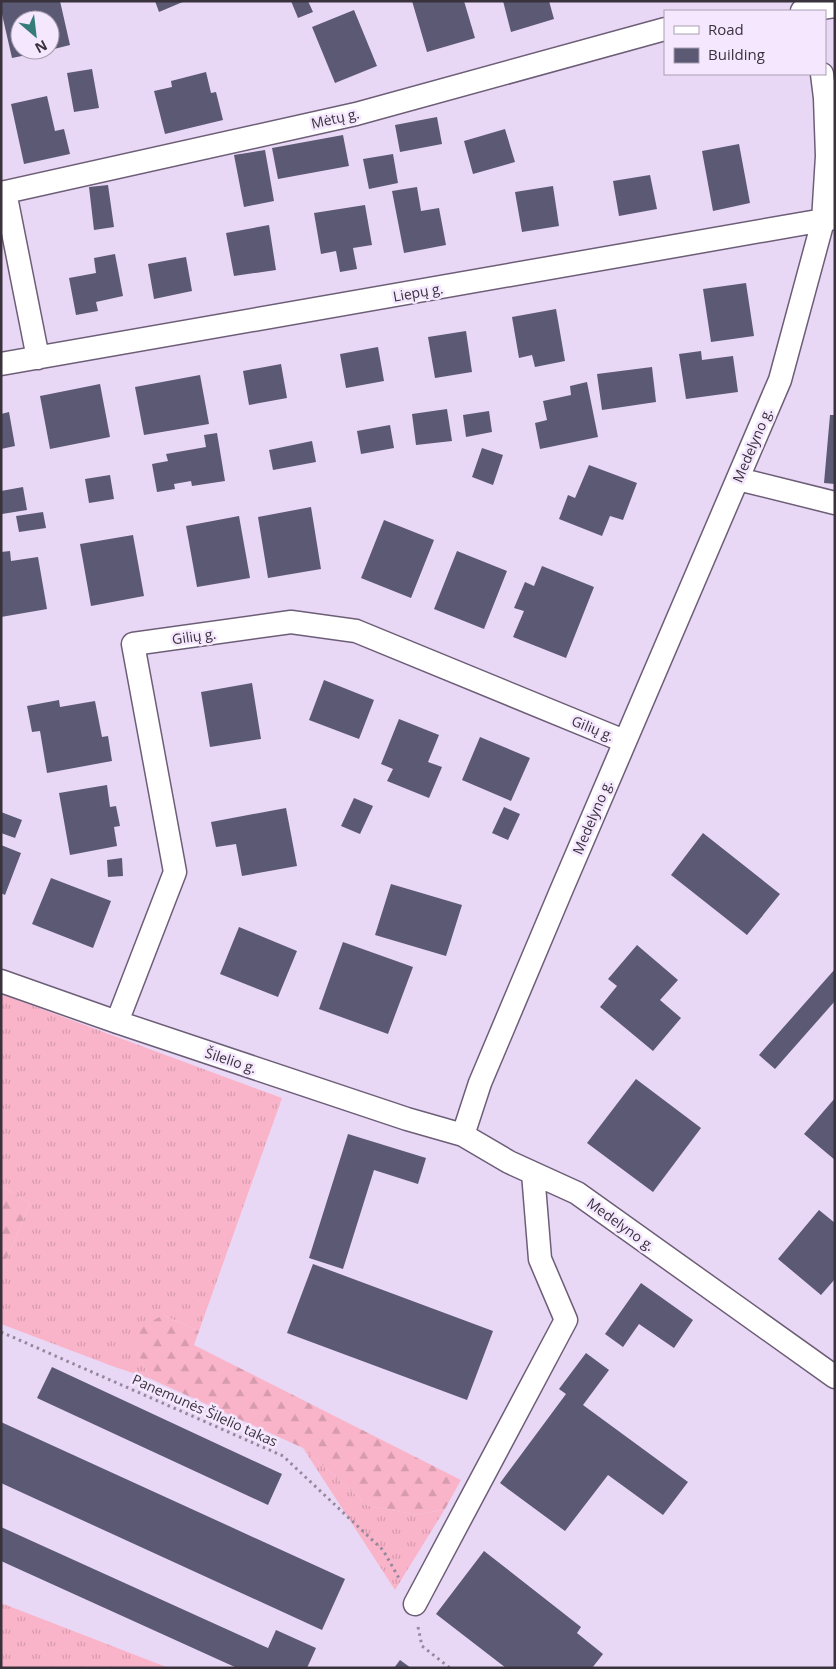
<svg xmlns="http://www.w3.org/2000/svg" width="836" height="1669" font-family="'Open Sans',sans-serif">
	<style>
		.grass { fill: url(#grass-tufts) }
		.forest { fill: url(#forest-firs) }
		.building { fill: #5b5974 }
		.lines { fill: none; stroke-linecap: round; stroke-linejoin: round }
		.minor-casing { stroke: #6d5e77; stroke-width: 25 }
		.path { stroke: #95889d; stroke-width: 3; stroke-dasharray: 2.5 4; stroke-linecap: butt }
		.minor { stroke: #fff; stroke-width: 22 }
		.labels { text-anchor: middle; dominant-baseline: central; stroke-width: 5; stroke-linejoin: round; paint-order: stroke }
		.street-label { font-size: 14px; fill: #39323d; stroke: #f4e7fe }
	</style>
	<defs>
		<pattern id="grass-tufts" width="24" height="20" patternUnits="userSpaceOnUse" patternTransform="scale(1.25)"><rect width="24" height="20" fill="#fab4ca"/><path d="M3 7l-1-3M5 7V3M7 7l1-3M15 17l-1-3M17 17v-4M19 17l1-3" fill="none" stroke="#d79bae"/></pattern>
		<pattern id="forest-firs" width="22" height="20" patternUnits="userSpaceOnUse" patternTransform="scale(1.25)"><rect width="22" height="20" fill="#fab4ca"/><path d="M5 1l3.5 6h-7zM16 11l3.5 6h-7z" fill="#d79bae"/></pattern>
	</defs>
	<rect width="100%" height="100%" fill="#e9d8f5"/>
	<!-- grass -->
	<path class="grass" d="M1,994L282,1098L199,1331L163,1315L137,1352L151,1379L112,1366L1,1324V1273L30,1203L1,1186Z
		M303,1448L367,1505L417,1515L445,1509L395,1590Z
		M1,1603L169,1668H1Z"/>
	<!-- forest -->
	<path class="forest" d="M1,1186L30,1203L1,1273Z
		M163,1315L199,1331L194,1345L461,1480L445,1509L417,1515L367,1505L303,1448L151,1379L137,1352L136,1330Z"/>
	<!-- building -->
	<path class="building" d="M1,1H60L70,45L50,50V20H20V50L46,51L12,58L1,10Z
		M155,1H185L159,12Z
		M291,1H308L313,12L298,18Z
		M412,1H464L475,38L427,52Z
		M503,1H549L554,19L511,32Z
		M354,10L377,66L335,83L312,27Z
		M92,69L99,108L74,112L67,73Z
		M206,72L211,93L216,92L223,120L165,134L154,91L172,87L171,81Z
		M47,96L55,131L64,129L70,154L24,164L11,104Z
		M437,117L442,144L400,152L395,125Z
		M505,129L515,162L473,174L464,141Z
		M343,135L349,166L278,179L272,148Z
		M739,144L750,203L713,211L702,151Z
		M265,150L274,201L244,207L234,155Z
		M393,154L398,183L369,189L363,159Z
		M650,175L657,209L619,216L613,181Z
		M108,185L114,227L94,230L89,187Z
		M553,186L559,226L522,232L515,192Z
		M417,187L421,211L439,208L446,245L404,253L392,191Z
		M365,205L372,245L353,248L357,269L340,272L336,251L321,254L314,213Z
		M269,225L276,270L234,276L226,233Z
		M115,254L123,296L96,302L98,311L76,315L69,278L96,273L94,258Z
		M186,257L192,291L154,299L148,264Z
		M746,283L754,336L711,342L703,289Z
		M556,309L565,361L535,367L532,355L519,358L512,317Z
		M466,331L472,372L435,378L428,337Z
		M378,347L384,381L346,388L340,354Z
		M701,351L702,360L733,356L738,392L686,399L679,354Z
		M281,364L287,398L249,405L243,371Z
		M652,367L656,402L602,410L597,374Z
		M200,375L209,424L144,435L135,387Z
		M587,382L598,437L540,449L535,423L547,420L543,401L571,395L570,386Z
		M100,384L110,437L50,449L40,396Z
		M447,409L452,441L416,445L412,414Z
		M489,411L492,432L466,437L463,415Z
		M9,412L15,446L1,449V414Z
		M830,415H835V484L824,483Z
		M390,425L394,448L361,454L357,431Z
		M217,433L225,481L192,486L191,481L174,484L175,489L157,492L152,464L168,461L166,454L206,447L204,435Z
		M312,441L316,462L273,470L269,450Z
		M482,448L503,455L493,485L472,477Z
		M589,465L637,483L623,520L610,516L602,536L559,519L568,495L575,498Z
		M110,475L114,499L89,503L85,479Z
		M23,487L27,510L2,514L1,491Z
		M311,507L321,569L268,578L258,517Z
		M43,512L46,528L19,532L16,516Z
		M239,516L250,578L197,587L186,526Z
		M384,520L434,540L411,598L361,578Z
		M133,535L144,596L91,606L80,544Z
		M10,551L11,561L38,557L47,609L1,617V552Z
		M457,551L507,571L484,629L434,609Z
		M542,566L594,587L566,658L513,637L524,611L514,608L525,582L534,586Z
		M324,680L374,700L359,739L309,720Z
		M252,683L261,739L210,747L201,692Z
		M59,700L60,707L95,701L102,737L108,736L112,761L47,773L40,731L32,732L27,706Z
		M399,719L439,735L428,762L442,767L429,798L387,781L393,769L381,764Z
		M480,737L530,758L511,801L462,780Z
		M107,785L110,807L116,806L120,826L114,827L117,846L70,855L59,793Z
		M354,798L373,806L360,834L341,826Z
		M504,807L520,814L508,840L492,833Z
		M286,808L297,866L242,876L236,844L216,847L211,822Z
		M1,812L22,820L15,838L1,833Z
		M703,833L780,894L747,935L671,875Z
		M1,845L21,853L5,895L1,893Z
		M122,858L123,876L108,877L107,860Z
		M51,878L111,901L93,948L32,924Z
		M391,884L462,905L446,956L375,935Z
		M239,927L297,951L278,997L220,974Z
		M343,942L413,967L388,1034L319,1009Z
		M637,945L678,980L660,1000L681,1018L653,1051L600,1007L617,986L608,979Z
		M835,969V1001L775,1069L759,1055Z
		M636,1079L701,1128L653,1192L587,1143Z
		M835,1098V1160L804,1134Z
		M348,1134L426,1158L418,1184L374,1170L343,1269L309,1258Z
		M819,1210L835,1223V1279L821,1295L778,1259Z
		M313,1264L493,1331L467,1400L287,1333Z
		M641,1283L693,1320L674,1348L639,1324L623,1347L605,1334Z
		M586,1353L609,1370L583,1405L688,1482L663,1515L608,1475L565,1531L500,1483L566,1394L559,1389Z
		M52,1367L282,1474L268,1505L37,1398Z
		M1,1422L345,1579L322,1630L1,1483Z
		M1,1527L268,1648L276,1630L316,1648L307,1668H237L1,1561Z
		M484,1551L581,1627L577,1633L603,1654L592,1668H506L436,1614Z
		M400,1660L411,1668H394Z"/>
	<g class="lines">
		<defs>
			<path id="minor" d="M802,11L835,6
				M5,192L38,358
				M1,193L356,114L665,29
				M1,364L835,218
				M738,479L835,503
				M1,981L117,1022L407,1119L463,1135L509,1162L577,1193L835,1377
				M117,1022L175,872L133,644L291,622L356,631L624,741
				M463,1135L480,1083L561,891L780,380L823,221L827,156L825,98L822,74
				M415,1604L566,1320L540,1259L533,1173"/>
		</defs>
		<!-- minor casing -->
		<use href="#minor" class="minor-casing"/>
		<!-- path -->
		<path class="path" d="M1,1332L283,1456L383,1550L400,1580
			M418,1627L422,1646L450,1668"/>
		<!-- minor -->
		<use href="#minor" class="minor"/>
	</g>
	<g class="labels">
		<!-- street labels -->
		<g class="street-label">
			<text transform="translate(335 118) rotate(-13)">Mėtų g.</text>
			<text transform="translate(418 292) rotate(-10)">Liepų g.</text>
			<text transform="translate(752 445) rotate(-67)">Medelyno g.</text>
			<text transform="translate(194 636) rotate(-8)">Gilių g.</text>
			<text transform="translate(593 728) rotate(22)">Gilių g.</text>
			<text transform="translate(592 817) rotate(-67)">Medelyno g.</text>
			<text transform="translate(231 1060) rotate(18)">Šilelio g.</text>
			<text transform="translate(621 1224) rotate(36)">Medelyno g.</text>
			<text transform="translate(205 1410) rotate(24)">Panemunės Šilelio takas</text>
		</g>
	</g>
	<!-- border -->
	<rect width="836" height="1669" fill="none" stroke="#39323d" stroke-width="5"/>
	<!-- legend -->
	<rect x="664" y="10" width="162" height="65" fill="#f4e7fe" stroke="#a99fb1"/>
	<rect x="674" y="26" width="25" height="8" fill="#ffffff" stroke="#a99fb1"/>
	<text x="708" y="35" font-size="15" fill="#39323d">Road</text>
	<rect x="674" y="48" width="25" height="15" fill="#5b5974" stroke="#a99fb1"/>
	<text x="708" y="60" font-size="15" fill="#39323d">Building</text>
	<!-- north arrow -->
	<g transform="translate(35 35) rotate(152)"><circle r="24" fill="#f4e7fe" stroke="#a99fb1"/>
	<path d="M0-4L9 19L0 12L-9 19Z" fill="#347d7b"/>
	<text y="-8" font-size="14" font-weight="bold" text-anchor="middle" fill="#39323d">N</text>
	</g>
</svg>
